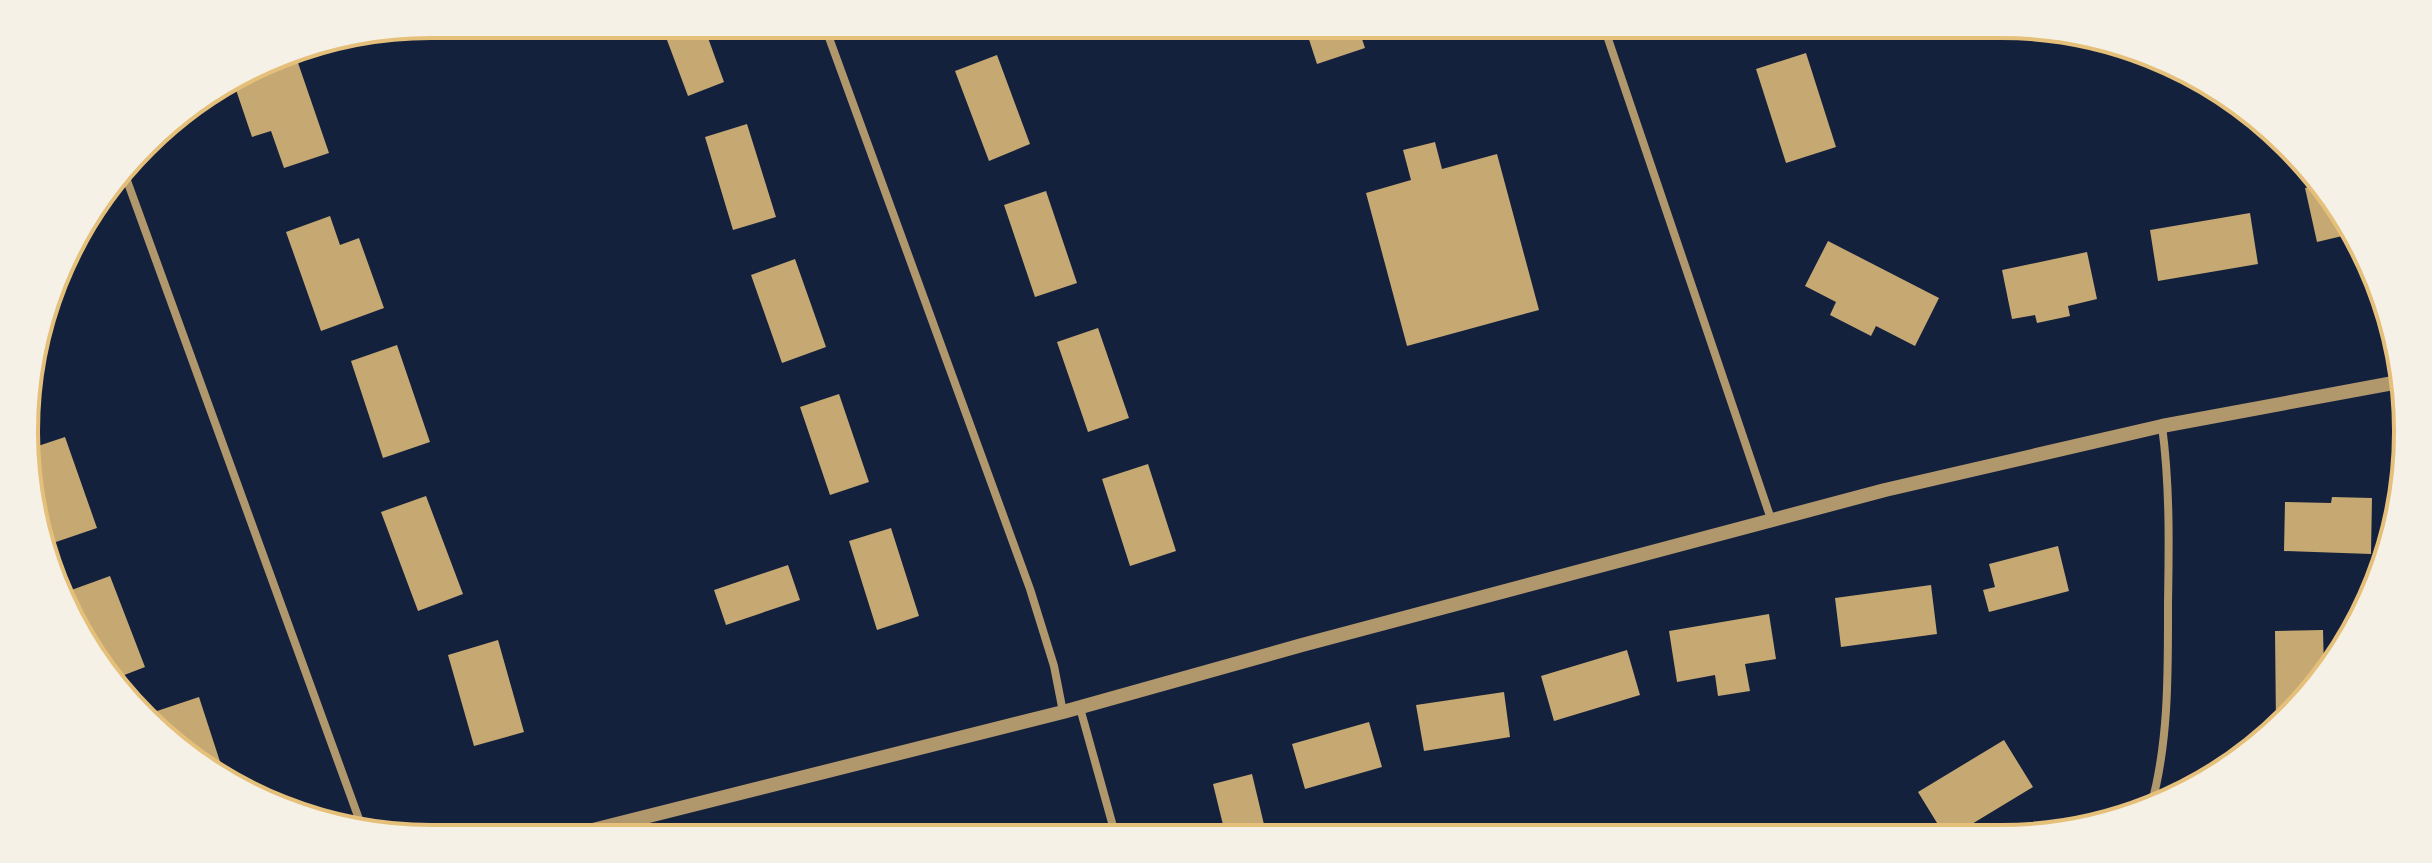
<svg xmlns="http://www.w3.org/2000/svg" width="2432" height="863" font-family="'Exo 2',sans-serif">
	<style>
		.building { fill: #c6a872 }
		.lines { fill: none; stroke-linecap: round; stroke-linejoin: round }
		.minor { stroke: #b1986c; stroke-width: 8 }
		.tertiary { stroke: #b1986c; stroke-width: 14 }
		.rim { fill: none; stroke: #e5c07b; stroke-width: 4 }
	</style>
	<rect width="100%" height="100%" fill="#14213d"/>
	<!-- building -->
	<path class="building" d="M661,24H703L724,82L688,96Z
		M1304,24H1357L1365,48L1317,64Z
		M1806,53L1836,147L1786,163L1756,69Z
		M997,55L1030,144L989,161L955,71Z
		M296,57L329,153L284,168L271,131L252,137L233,81L244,75Z
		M747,124L776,217L733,230L705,137Z
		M1435,142L1442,169L1497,154L1539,310L1407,346L1366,193L1411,180L1403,150Z
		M2316,186L2353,227L2355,233L2317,242L2305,188Z
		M1046,191L1077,283L1035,297L1004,205Z
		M2250,213L2258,264L2158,281L2150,230Z
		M330,216L340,245L359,238L384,308L321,331L286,232Z
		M1828,241L1939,298L1915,346L1876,326L1871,336L1830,315L1836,302L1805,286Z
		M2087,252L2097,299L2068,306L2070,316L2037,323L2035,315L2012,319L2002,270Z
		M795,259L826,347L782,363L751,275Z
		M1098,328L1129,418L1088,432L1057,342Z
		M397,345L430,442L383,458L351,361Z
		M30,369L38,390L28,393L27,379Z
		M839,394L869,482L830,495L800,407Z
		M65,437L97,528L53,543L35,490L32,448Z
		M1148,464L1176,551L1130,566L1102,479Z
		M426,496L463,594L418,611L381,512Z
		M2332,497L2372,498L2371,554L2284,551L2285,502L2331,503Z
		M891,528L919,616L877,630L849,541Z
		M2058,546L2069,591L1989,612L1983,590L1995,587L1989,564Z
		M788,565L800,600L726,625L714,590Z
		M110,576L145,667L114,679L93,658L66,592Z
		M1931,585L1937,634L1841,647L1835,598Z
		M1769,614L1776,659L1745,664L1750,691L1718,696L1715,675L1677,682L1669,631Z
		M2323,630L2324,671L2280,725H2276L2275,631Z
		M498,640L524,732L474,746L448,655Z
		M1627,650L1640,695L1554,721L1541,676Z
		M1504,692L1510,737L1424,751L1416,705Z
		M199,697L226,780L205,770L157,723L154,712Z
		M1369,722L1382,767L1305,789L1292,744Z
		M2004,740L2033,787L1952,836H1945L1918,792Z
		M1252,774L1267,837H1226L1213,784Z"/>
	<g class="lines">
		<!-- minor -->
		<path class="minor" d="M824,24L1030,589L1054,666L1063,712
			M1603,24L1771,519
			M125,175L363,830
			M1080,708L1116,837
			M2151,806C2169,742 2168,671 2168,604C2169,545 2170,485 2162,426"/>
		<!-- tertiary -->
		<path class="tertiary" d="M557,839L1063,712L1302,645L1885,490L2162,426L2404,381"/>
	</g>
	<!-- crop -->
	<path d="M0 0H2432V863H0ZM431 38H2001A393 393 0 0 1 2394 431V432A393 393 0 0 1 2001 825H431A393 393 0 0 1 38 432V431A393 393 0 0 1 431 38Z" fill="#f6f1e7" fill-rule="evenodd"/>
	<path class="rim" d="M431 38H2001A393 393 0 0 1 2394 431V432A393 393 0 0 1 2001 825H431A393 393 0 0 1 38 432V431A393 393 0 0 1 431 38Z"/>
</svg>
